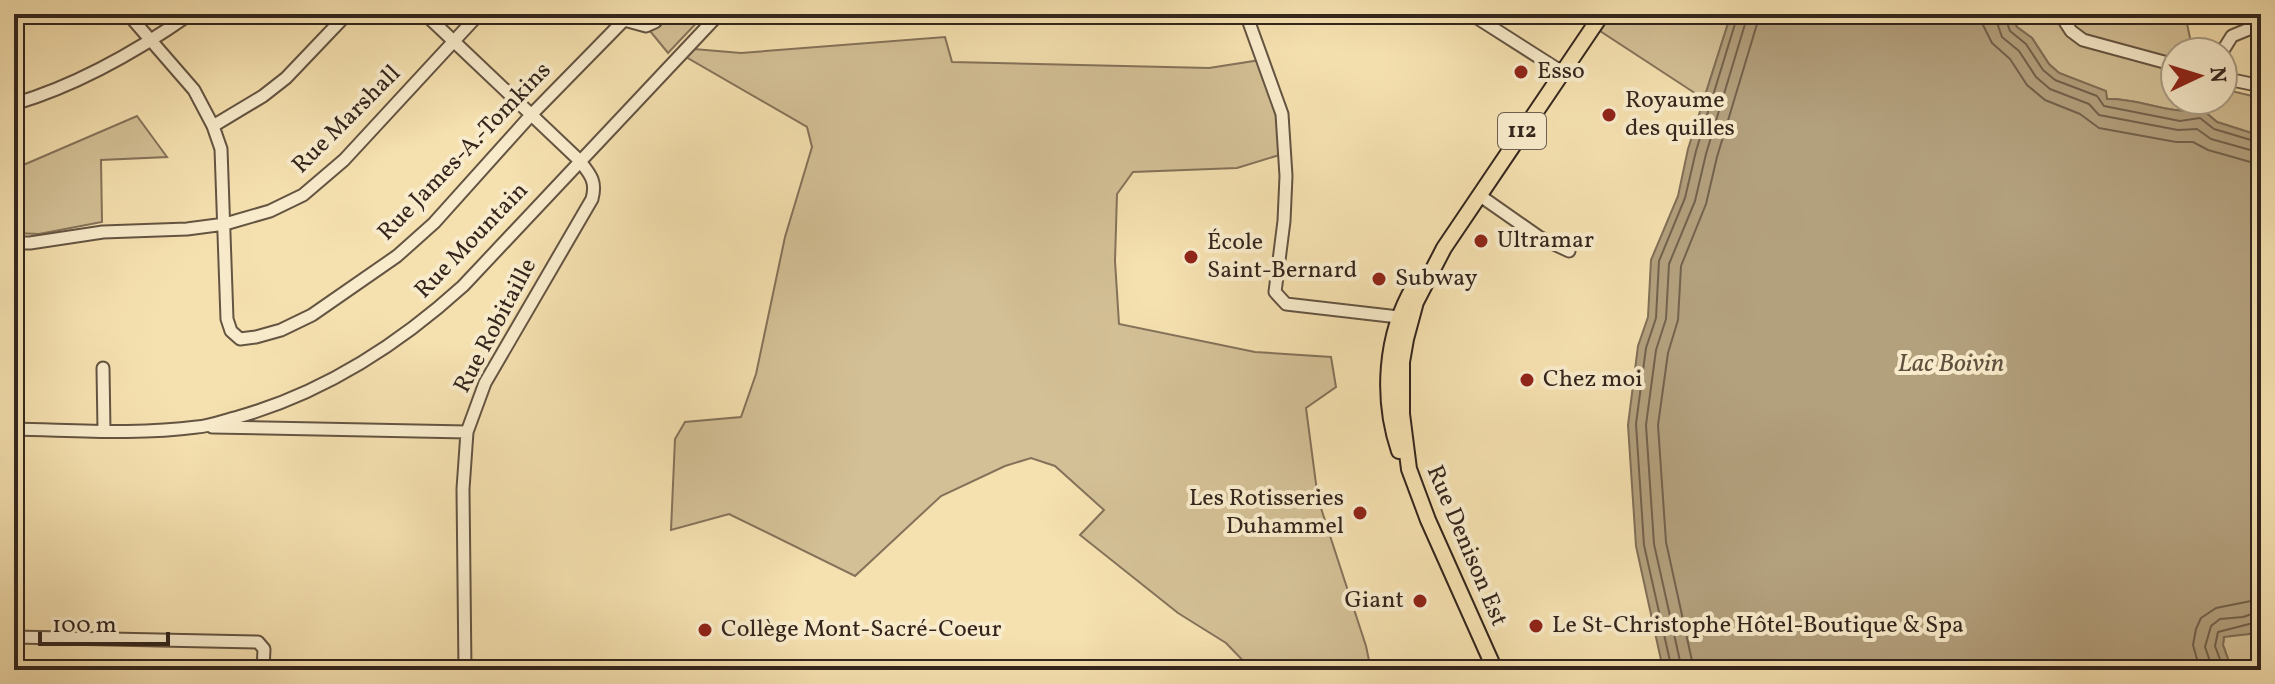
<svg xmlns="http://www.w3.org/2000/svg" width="2275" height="684" font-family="Vollkorn,serif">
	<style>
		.green { fill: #d4c096; stroke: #84725a; stroke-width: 2 }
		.water { fill: #b3a07d; stroke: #806f57; stroke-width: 2 }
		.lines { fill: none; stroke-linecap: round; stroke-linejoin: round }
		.shore { stroke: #73624d; stroke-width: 2 }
		.minor-casing { stroke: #645442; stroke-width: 15 }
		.major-casing { stroke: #33251d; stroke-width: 18 }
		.minor { stroke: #f8ebcb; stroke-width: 11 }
		.major { stroke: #f5e0af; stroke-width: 14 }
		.poi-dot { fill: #8f2418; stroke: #f8ebcb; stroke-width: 3 }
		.labels { text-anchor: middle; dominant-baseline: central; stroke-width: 8; stroke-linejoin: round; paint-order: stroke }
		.shield { fill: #f8ebcb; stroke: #6e6051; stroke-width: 2 }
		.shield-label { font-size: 22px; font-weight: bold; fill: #33251d }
		.poi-label { font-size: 24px; fill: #33251d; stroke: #f8ebcb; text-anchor: start }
		.street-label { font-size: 24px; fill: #33251d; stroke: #f8ebcb }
		.water-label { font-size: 26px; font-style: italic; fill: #60503f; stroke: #f8ebcb }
	</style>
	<rect width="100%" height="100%" fill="#f5e0af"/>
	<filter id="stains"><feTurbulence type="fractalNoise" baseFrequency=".0025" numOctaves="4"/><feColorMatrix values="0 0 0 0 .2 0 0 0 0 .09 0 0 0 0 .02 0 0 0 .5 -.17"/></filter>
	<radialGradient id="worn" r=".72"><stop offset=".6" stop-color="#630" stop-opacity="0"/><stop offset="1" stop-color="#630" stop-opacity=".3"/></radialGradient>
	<!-- green -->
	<path class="green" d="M664,14H705L668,53L650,31L661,25Z
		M1612,14H1731L1704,99L1600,31Z
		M2011,14H2185L2193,52H2175V100H2223V89L2261,98V136L2217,122L2203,110C2167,115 2141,98 2107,99L2105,91L2059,73L2049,64L2032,38L2017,27Z
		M945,37L952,62L1209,68L1267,59L1286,153L1237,168L1133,172L1117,194L1115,261L1119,324L1255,352L1331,357L1336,387L1306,408L1318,499L1366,646L1371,670H1252L1226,643L1178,613L1080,535L1104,510L1055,466L1031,458L1005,466L941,496L855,576L729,514L671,530L675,439L685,422L741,417L756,374L785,237L812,147L807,127L686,57L694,49L741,53Z
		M137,116L167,157L101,160L102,222L39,234L14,233V169Z
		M2261,627V670H2232L2223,645L2224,636L2249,634Z"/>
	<!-- water -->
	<path class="water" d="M1731,14H2011L2017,27L2032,38L2049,64L2059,73L2106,91L2107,99C2141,98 2167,115 2203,110L2217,122L2261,136V627L2249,634L2224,637L2223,645L2232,670H1666L1661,660L1636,546L1628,425L1638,346L1648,317L1651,260L1678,196L1688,149Z"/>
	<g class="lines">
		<!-- shore -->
		<path class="shore" d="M1982,14L1983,25L1992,43L2010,59L2027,85L2045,100L2080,114L2099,128L2176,142H2193L2208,150L2261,165
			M1994,14L2002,37L2019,51L2036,77L2050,89L2089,104L2099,115L2178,130L2197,129L2211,139L2261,153
			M2004,14L2010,31L2026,44L2043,70L2055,80L2097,96L2104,106L2180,121L2200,118L2214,129L2261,143
			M1672,670L1644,545L1636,424L1646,348L1656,318L1659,261L1685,198L1696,151L1738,14
			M1682,670L1654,544L1646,425L1656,350L1666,319L1669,264L1695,201L1706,154L1748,14
			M1694,670L1666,542L1658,425L1668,353L1678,320L1681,266L1706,204L1717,157L1760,14
			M2200,670L2193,645L2196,629L2201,618L2216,608L2261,599
			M2213,670L2205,647L2211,626L2220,619L2243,617L2261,611
			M2224,670L2215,646L2218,632L2261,621"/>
		<defs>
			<path id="minor" d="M128,14L194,90L213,126L221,149L227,319L231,331L240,339L256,337L281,330L312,315L397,256L434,223L531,115L630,14
				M425,14L579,160C590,174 597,181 592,199L485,383L467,432L463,489L465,670
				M1246,14L1282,114L1286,176L1284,221L1275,292L1286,304L1407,318
				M1471,14L1562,72
				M2060,14L2071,31L2083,40L2175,65
				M624,20L646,26L655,22L658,14
				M2222,52L2232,36L2261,24
				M2223,78L2261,86
				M14,104C78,85 136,52 190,14
				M213,126L263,96L286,78L347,14
				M1479,195L1539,237L1569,251
				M14,243H30L103,232L187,229L225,224L270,211L303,195L344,160L479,14
				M103,368L104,430
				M212,427L467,432
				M14,429C74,430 137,435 197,427C211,426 225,420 238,417C323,393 398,345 463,286L719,14
				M14,637L258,642L264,649L263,670"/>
			<path id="major" d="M1399,451C1381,398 1385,335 1414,286
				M1495,670L1428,520L1409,469L1402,414V362L1406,339L1416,302L1444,248L1602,14"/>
		</defs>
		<!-- minor casing -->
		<use href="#minor" class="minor-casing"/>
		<!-- major casing -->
		<use href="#major" class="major-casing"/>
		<!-- minor -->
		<use href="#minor" class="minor"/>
		<!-- major -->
		<use href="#major" class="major"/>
	</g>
	<!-- markers -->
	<g class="poi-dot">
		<circle cx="1521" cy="72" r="8"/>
		<circle cx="1609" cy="115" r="8"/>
		<circle cx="1481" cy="241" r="8"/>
		<circle cx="1191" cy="257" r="8"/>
		<circle cx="1379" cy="279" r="8"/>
		<circle cx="1527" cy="380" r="8"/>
		<circle cx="1360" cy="513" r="8"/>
		<circle cx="1420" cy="601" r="8"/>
		<circle cx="1536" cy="626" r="8"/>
		<circle cx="705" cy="630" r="8"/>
	</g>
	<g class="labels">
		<!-- shield labels -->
		<rect class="shield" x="1498" y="113" width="48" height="36" rx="6"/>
		<g class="shield-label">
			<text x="1522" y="131">112</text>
		</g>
		<!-- poi labels -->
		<g class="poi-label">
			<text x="1537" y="72">Esso</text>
			<text x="1625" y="101">Royaume<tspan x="1625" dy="28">des quilles</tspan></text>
			<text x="1497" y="241">Ultramar</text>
			<text x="1207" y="243">École<tspan x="1207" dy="28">Saint-Bernard</tspan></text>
			<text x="1395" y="279">Subway</text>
			<text x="1543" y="380">Chez moi</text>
			<text x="1344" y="499" text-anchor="end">Les Rotisseries<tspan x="1344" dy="28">Duhammel</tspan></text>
			<text x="1404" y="601" text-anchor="end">Giant</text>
			<text x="1552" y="626">Le St-Christophe Hôtel-Boutique &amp; Spa</text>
			<text x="721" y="630">Collège Mont-Sacré-Coeur</text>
		</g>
		<!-- street labels -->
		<g class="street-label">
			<text transform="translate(347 120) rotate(-45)">Rue Marshall</text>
			<text transform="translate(465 152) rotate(-46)">Rue James-A.-Tomkins</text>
			<text transform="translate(472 241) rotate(-46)">Rue Mountain</text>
			<text transform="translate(496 326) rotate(-62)">Rue Robitaille</text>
			<text transform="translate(1466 546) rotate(67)">Rue Denison Est</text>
		</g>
		<!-- water labels -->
		<g class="water-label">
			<text x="1951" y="364">Lac Boivin</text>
		</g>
	</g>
	<!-- margin -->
	<rect width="2275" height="684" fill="none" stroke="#f5e0af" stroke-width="48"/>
	<rect x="16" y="16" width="2243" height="652" fill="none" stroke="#33251d" stroke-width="4"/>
	<rect x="24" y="24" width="2227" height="636" fill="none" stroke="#33251d" stroke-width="2"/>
	<!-- north arrow -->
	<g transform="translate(2199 76) rotate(86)"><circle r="38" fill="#f8ebcb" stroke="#a99c85" stroke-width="2"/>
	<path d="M0-6L14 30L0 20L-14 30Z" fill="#8f2418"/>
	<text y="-12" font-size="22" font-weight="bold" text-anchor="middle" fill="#33251d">N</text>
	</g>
	<!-- scale -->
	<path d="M40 632v12h128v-12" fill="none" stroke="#33251d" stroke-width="4"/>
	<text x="52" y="632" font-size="24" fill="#33251d" stroke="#f8ebcb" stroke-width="6" paint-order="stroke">100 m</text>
	<rect width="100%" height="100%" filter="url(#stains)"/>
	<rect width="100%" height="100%" fill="url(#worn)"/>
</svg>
